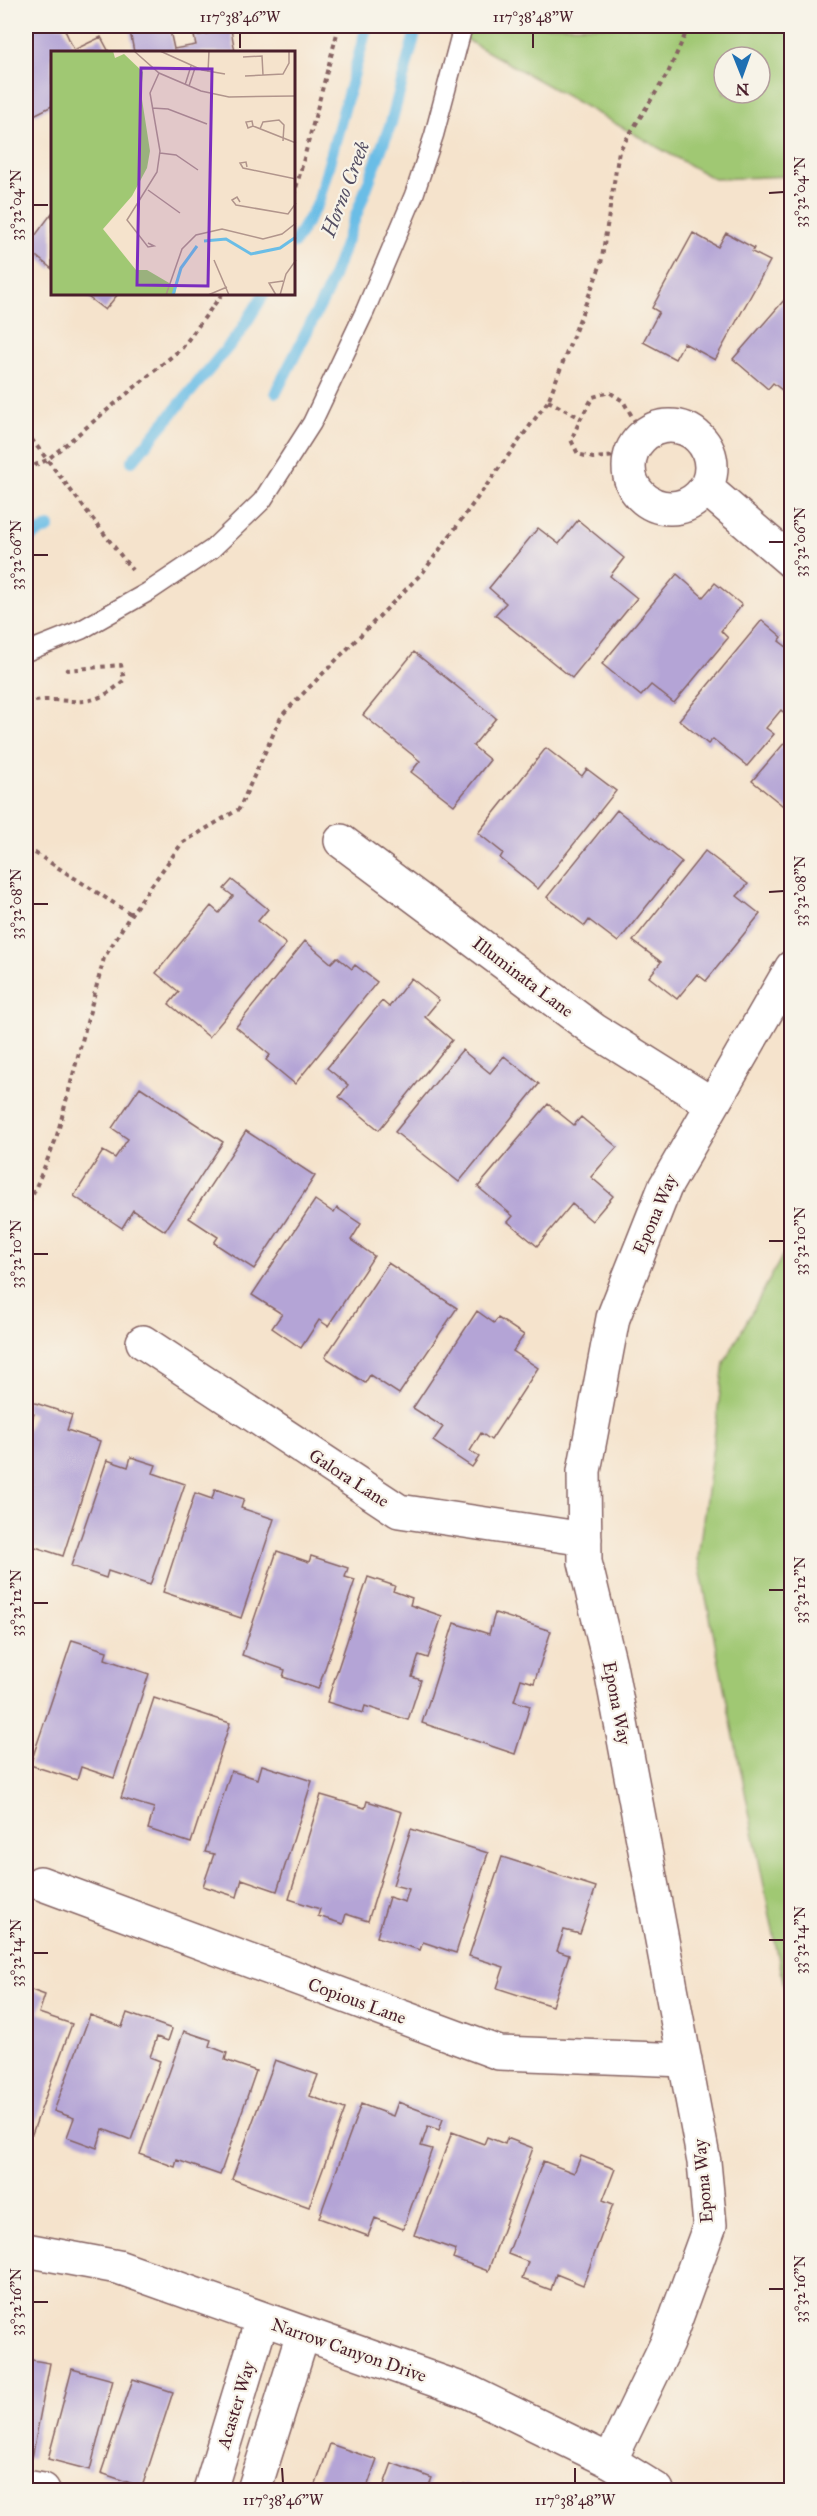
<svg xmlns="http://www.w3.org/2000/svg" width="817" height="2516" font-family="'IM FELL Great Primer',serif">
	<style>
		.green { fill: #a0c873; stroke: #75744f; stroke-width: 1.5; fill-rule: evenodd }
		.lines { fill: none; stroke-linecap: round; stroke-linejoin: round }
		.stream { stroke: #6abde6; stroke-width: 12 }
		.building { fill: #b4a4d6 }
		.service-casing { stroke: #866463; stroke-width: 21 }
		.minor-casing { stroke: #866463; stroke-width: 36 }
		.tertiary-casing { stroke: #866463; stroke-width: 36 }
		.path { stroke: #866463; stroke-width: 4; stroke-dasharray: 4.5 4.5; stroke-linecap: butt }
		.service { stroke: #fff; stroke-width: 18 }
		.minor { stroke: #fff; stroke-width: 33 }
		.tertiary { stroke: #fff; stroke-width: 33 }
		.ticks { fill: none; stroke: #4a1f2b; stroke-width: 2 }
		.labels { text-anchor: middle; dominant-baseline: central; stroke-width: 4.5; stroke-linejoin: round; paint-order: stroke }
		.street-label { font-size: 18px; fill: #4a1f2b; stroke: #f7f3e8 }
		.water-label { font-size: 20px; font-style: italic; fill: #544e63; stroke: #f7f3e8 }
		.inset-river { fill: none; stroke: #6abde6; stroke-width: 3 }
		.inset-road { fill: none; stroke: #b1958c; stroke-width: 1.5 }
		.view { fill: #7b2cbf; fill-opacity: 0.15; stroke: #7b2cbf; stroke-width: 3 }
		.inset-edge { fill: none; stroke: #4a1f2b; stroke-width: 3 }
		.neatline { fill: none; stroke: #4a1f2b; stroke-width: 2 }
		.ticks-label { font-size: 15px; text-anchor: middle; fill: #4a1f2b }
	</style>
	<rect width="100%" height="100%" fill="#f7f3e8"/>
	<filter id="ink" filterUnits="userSpaceOnUse"><feTurbulence type="fractalNoise" baseFrequency=".0167" numOctaves="2"/><feDisplacementMap in="SourceGraphic" scale="12" xChannelSelector="R" yChannelSelector="G"/><feConvolveMatrix kernelMatrix="1 2 1 2 8 2 1 2 1" color-interpolation-filters="sRGB"/></filter>
	<filter id="wash" filterUnits="userSpaceOnUse"><feTurbulence type="fractalNoise" baseFrequency=".008" numOctaves="4" result="noise"/><feDisplacementMap in="SourceGraphic" scale="24" xChannelSelector="R" yChannelSelector="G"/><feGaussianBlur stdDeviation="1.35" result="paint"/><feColorMatrix in="noise" values="0 0 0 0 0 0 0 0 0 0 0 0 0 0 0 0 0 1.4 0 .05"/><feComposite in="paint" operator="in"/></filter>
	<g filter="url(#wash)">
		<rect width="100%" height="100%" fill="#f5e3cc"/>
		<!-- green -->
		<path class="green" d="M442,26H791V176L714,179ZM724,57H760V93H724Z
			M791,1240V2020L698,1558L724,1363Z"/>
		<g class="lines">
			<!-- stream -->
			<path class="stream" d="M294,243L318,203L367,26
				M276,392L327,292L391,123L417,26
				M132,461L239,334L264,294
				M26,539L49,527"/>
		</g>
		<g id="blocks">
			<!-- building -->
			<path class="building" d="M26,26H63L74,50L101,37L109,52H52V106L34,115L26,96Z
				M129,26H169L174,49L196,45L194,36L231,29L235,52H134Z
				M52,213V269L26,248Z
				M693,233L718,247L726,233L754,248L752,252L770,261L715,360L684,343L675,359L643,342L659,312L652,308Z
				M792,291V398L773,383L768,389L733,359Z
				M84,294H118L105,310Z
				M578,520L624,558L610,576L637,598L572,678L495,615L506,603L489,588L538,528L559,544Z
				M677,574L703,597L715,583L742,605L721,631L728,638L674,703L651,685L641,696L602,664Z
				M762,620L782,637L779,641L792,651V712L788,716L781,710L766,728L774,734L747,766L713,739L708,744L679,720Z
				M414,652L496,718L473,746L490,760L454,805L411,772L420,761L363,715Z
				M792,734V813L752,781Z
				M546,748L582,776L587,769L616,791L538,889L500,858L503,853L478,833Z
				M617,810L682,862L618,942L589,920L585,926L547,897Z
				M705,851L748,884L737,896L760,914L706,981L697,974L677,999L649,977L661,962L633,941Z
				M232,880L268,909L258,921L286,944L209,1037L169,1004L179,992L156,973L211,906L219,913L233,896L224,889Z
				M305,941L331,963L337,957L352,969L355,965L377,982L295,1084L266,1060L270,1055L236,1027Z
				M411,978L439,1000L425,1017L452,1040L379,1130L339,1097L348,1085L327,1068L382,1001L389,1007Z
				M462,1050L490,1073L504,1056L539,1084L459,1182L395,1132Z
				M140,1087L223,1142L165,1231L133,1210L122,1228L74,1196L103,1151L115,1158L128,1139L112,1128Z
				M548,1104L574,1125L581,1117L617,1147L591,1177L613,1196L592,1221L572,1204L537,1246L508,1222L513,1216L478,1187Z
				M246,1131L315,1176L254,1269L214,1243L218,1237L189,1218Z
				M315,1200L334,1213L337,1208L361,1224L351,1240L374,1256L328,1326L319,1320L301,1348L272,1328L282,1314L252,1295Z
				M388,1263L457,1308L399,1394L370,1375L365,1383L325,1357Z
				M477,1311L494,1323L498,1318L524,1335L513,1351L538,1368L491,1440L481,1433L470,1451L479,1457L472,1467L433,1441L443,1427L413,1408Z
				M26,1400L72,1415L67,1430L100,1441L63,1556L26,1544V1434L34,1414L26,1412Z
				M131,1457L156,1465L153,1473L185,1484L150,1585L108,1571L106,1578L71,1566L107,1460L128,1467Z
				M215,1489L244,1499L241,1508L274,1519L241,1618L163,1592L195,1493L212,1499Z
				M277,1551L309,1562L311,1556L348,1568L345,1577L355,1580L318,1689L283,1677L285,1670L242,1655Z
				M368,1577L395,1586L393,1591L412,1598L410,1605L442,1616L428,1658L419,1655L412,1677L421,1680L408,1720L365,1706L363,1713L327,1702Z
				M495,1613L551,1631L534,1683L521,1679L514,1701L530,1706L515,1754L422,1723L454,1623L489,1634Z
				M72,1640L107,1651L105,1659L149,1674L114,1778L81,1767L77,1780L30,1765Z
				M154,1698L230,1723L191,1843L148,1829L154,1808L121,1798Z
				M262,1765L312,1781L277,1891L242,1879L237,1897L203,1886L214,1854L205,1852L231,1771L258,1779Z
				M321,1795L365,1808L367,1801L402,1812L368,1921L346,1914L343,1924L318,1916L320,1909L289,1899Z
				M411,1829L488,1853L456,1953L423,1942L420,1950L377,1937L389,1897L405,1902L409,1889L393,1885Z
				M502,1857L596,1887L580,1934L564,1930L557,1951L569,1955L552,2006L497,1988L504,1967L469,1956Z
				M26,1988L45,1995L39,2013L72,2024L32,2134L26,2131Z
				M127,2013L172,2029L168,2041L157,2037L150,2057L160,2061L131,2140L103,2129L97,2148L67,2137L74,2118L54,2111L90,2015L122,2027Z
				M184,2031L211,2040L209,2046L227,2053L225,2060L256,2071L220,2175L177,2160L175,2167L140,2154Z
				M275,2060L318,2075L310,2096L345,2109L309,2207L232,2179Z
				M398,2102L443,2119L439,2130L428,2126L421,2146L432,2149L403,2229L375,2218L368,2236L319,2218L361,2104L393,2116Z
				M452,2132L484,2144L487,2137L505,2144L507,2138L533,2148L488,2271L453,2258L456,2250L414,2235Z
				M581,2156L615,2169L603,2200L613,2204L583,2285L556,2274L551,2290L522,2279L528,2262L508,2254L543,2161L574,2173Z
				M26,2359L50,2363L32,2458L26,2457Z
				M72,2369L113,2380L90,2470L48,2459Z
				M133,2379L173,2392L142,2487L101,2473Z
				M330,2444L377,2460L366,2490H314Z
				M392,2463L432,2478L427,2490H382Z
				M464,2484L479,2490H461Z"/>
		</g>
	</g>
	<g filter="url(#ink)">
		<use href="#blocks" fill-opacity="0" stroke="#866463" stroke-width="1.5"/>
		<g class="lines">
			<defs>
				<path id="service" d="M26,652L81,630L148,592L212,549L262,501L312,423L365,311L414,195L434,135L463,26"/>
				<path id="minor" d="M629 467a41 41 0 1 1 82 0a41 41 0 1 1-82 0Z
					M706,488L792,562
					M341,841L594,1030L712,1104
					M143,1342L399,1511L585,1539
					M40,1883L499,2053L685,2060
					M610,2461L667,2343L710,2225L704,2162L610,1665L585,1562L584,1471L613,1318L665,1187L792,967
					M26,2487L43,2490
					M210,2490L262,2319
					M254,2490L303,2334"/>
				<path id="tertiary" d="M26,2250L118,2267L469,2392L610,2461L657,2490"/>
			</defs>
			<!-- service casing -->
			<use href="#service" class="service-casing"/>
			<!-- minor casing -->
			<use href="#minor" class="minor-casing"/>
			<!-- tertiary casing -->
			<use href="#tertiary" class="tertiary-casing"/>
			<!-- path -->
			<path class="path" d="M294,196L339,26
				M548,401L581,418
				M26,432L132,570
				M630,455L593,458L578,454L571,440L581,418L593,397L609,392L623,401L643,435
				M26,469L47,460L182,348L222,294
				M26,703C67,692 86,717 124,680L121,665L67,670L65,667
				M26,797L30,803
				M26,852L35,853L131,914
				M26,1211L56,1139L104,958L131,914L182,843L239,809L282,715L424,571L548,401L601,264L619,151L668,73L689,26"/>
			<!-- service -->
			<use href="#service" class="service"/>
			<!-- minor -->
			<use href="#minor" class="minor"/>
			<!-- tertiary -->
			<use href="#tertiary" class="tertiary"/>
		</g>
	</g>
	<!-- ticks -->
	<path class="ticks" d="M240,33V48M533,33V48M769,193L784,192M33,205H48M769,542H784M33,555H48M769,892L784,891M33,904H48M769,1241H784M33,1254H48M769,1590H784M33,1603H48M769,1940H784M33,1953H48M769,2289H784M33,2302H48M282,2468L283,2483M575,2468V2483"/>
	<g class="labels">
		<!-- street labels -->
		<g class="street-label">
			<text transform="translate(523 977) rotate(37)">Illuminata Lane</text>
			<text transform="translate(655 1214) rotate(-67)">Epona Way</text>
			<text transform="translate(349 1478) rotate(33)">Galora Lane</text>
			<text transform="translate(617 1703) rotate(79)">Epona Way</text>
			<text transform="translate(357 2001) rotate(20)">Copious Lane</text>
			<text transform="translate(703 2181) rotate(-95)">Epona Way</text>
			<text transform="translate(349 2350) rotate(19)">Narrow Canyon Drive</text>
			<text transform="translate(236 2405) rotate(-73)">Acaster Way</text>
		</g>
		<!-- water labels -->
		<g class="water-label">
			<text transform="translate(345 189) rotate(-69)">Horno Creek</text>
		</g>
	</g>
	<!-- overview -->
	<g transform="translate(51 51)">
		<rect width="244" height="244" fill="#f5e3cc"/>
		<path d="M0,0H62L64,7L73,3L92,21L90,42L99,100L96,117L81,145L52,178L85,219H96L125,236L124,244H0Z" fill="#a0c873"/>
		<path class="inset-river" d="M153,190L175,188L200,203L229,197L245,186M122,244L130,217L146,195"/>
		<path class="inset-road" d="M83,0L108,22L150,40L178,46L244,45M109,0L151,19L174,23M192,6L211,5L212,24M157,21L158,0M194,25L232,23L238,12V0M134,34L140,15M138,35L144,17M101,57L117,58L156,73M202,75L201,70L195,71L197,77L202,75L245,92M209,78L212,71L228,69L233,74L232,90M109,102L125,104L147,119M196,116L195,111L189,112L192,117L245,128M97,139L129,162M189,151L186,146L181,149L185,154L237,163L245,152M97,192L103,195L97,196L76,169L106,121L109,100L99,42L108,22M163,209L178,244M115,244L131,198L145,184L171,178L212,188L231,183L245,172M157,244L176,236M225,244L218,232L232,230M229,244L235,223L245,209"/>
		<path class="view" d="M90,17L161,18L157,235L86,234Z"/>
		<rect width="244" height="244" class="inset-edge"/>
	</g>
	<!-- margin -->
	<rect width="817" height="2516" fill="none" stroke="#f7f3e8" stroke-width="66"/>
	<!-- north arrow -->
	<g transform="translate(742 75) rotate(179)"><circle r="28" fill="#f7f3e8" stroke="#b29e9c" stroke-width="1.5"/>
	<path d="M0-4.5L10 22L0 15L-10 22Z" fill="#1f6fb2"/>
	<text y="-9" font-size="16" font-weight="bold" text-anchor="middle" fill="#4a1f2b">N</text>
	</g>
	<rect x="33" y="33" width="751" height="2450" class="neatline"/>
	<g class="ticks-label">
		<text x="240" y="22">117°38'46"W</text>
		<text x="533" y="22">117°38'48"W</text>
		<text transform="translate(800 192) rotate(-90)" y="5">33°32'04"N</text>
		<text transform="translate(16 205) rotate(-90)" y="5">33°32'04"N</text>
		<text transform="translate(800 542) rotate(-90)" y="5">33°32'06"N</text>
		<text transform="translate(16 555) rotate(-90)" y="5">33°32'06"N</text>
		<text transform="translate(800 891) rotate(-90)" y="5">33°32'08"N</text>
		<text transform="translate(16 904) rotate(-90)" y="5">33°32'08"N</text>
		<text transform="translate(800 1241) rotate(-90)" y="5">33°32'10"N</text>
		<text transform="translate(16 1254) rotate(-90)" y="5">33°32'10"N</text>
		<text transform="translate(800 1590) rotate(-90)" y="5">33°32'12"N</text>
		<text transform="translate(16 1603) rotate(-90)" y="5">33°32'12"N</text>
		<text transform="translate(800 1940) rotate(-90)" y="5">33°32'14"N</text>
		<text transform="translate(16 1953) rotate(-90)" y="5">33°32'14"N</text>
		<text transform="translate(800 2289) rotate(-90)" y="5">33°32'16"N</text>
		<text transform="translate(16 2302) rotate(-90)" y="5">33°32'16"N</text>
		<text x="283" y="2505">117°38'46"W</text>
		<text x="575" y="2505">117°38'48"W</text>
	</g>
</svg>
